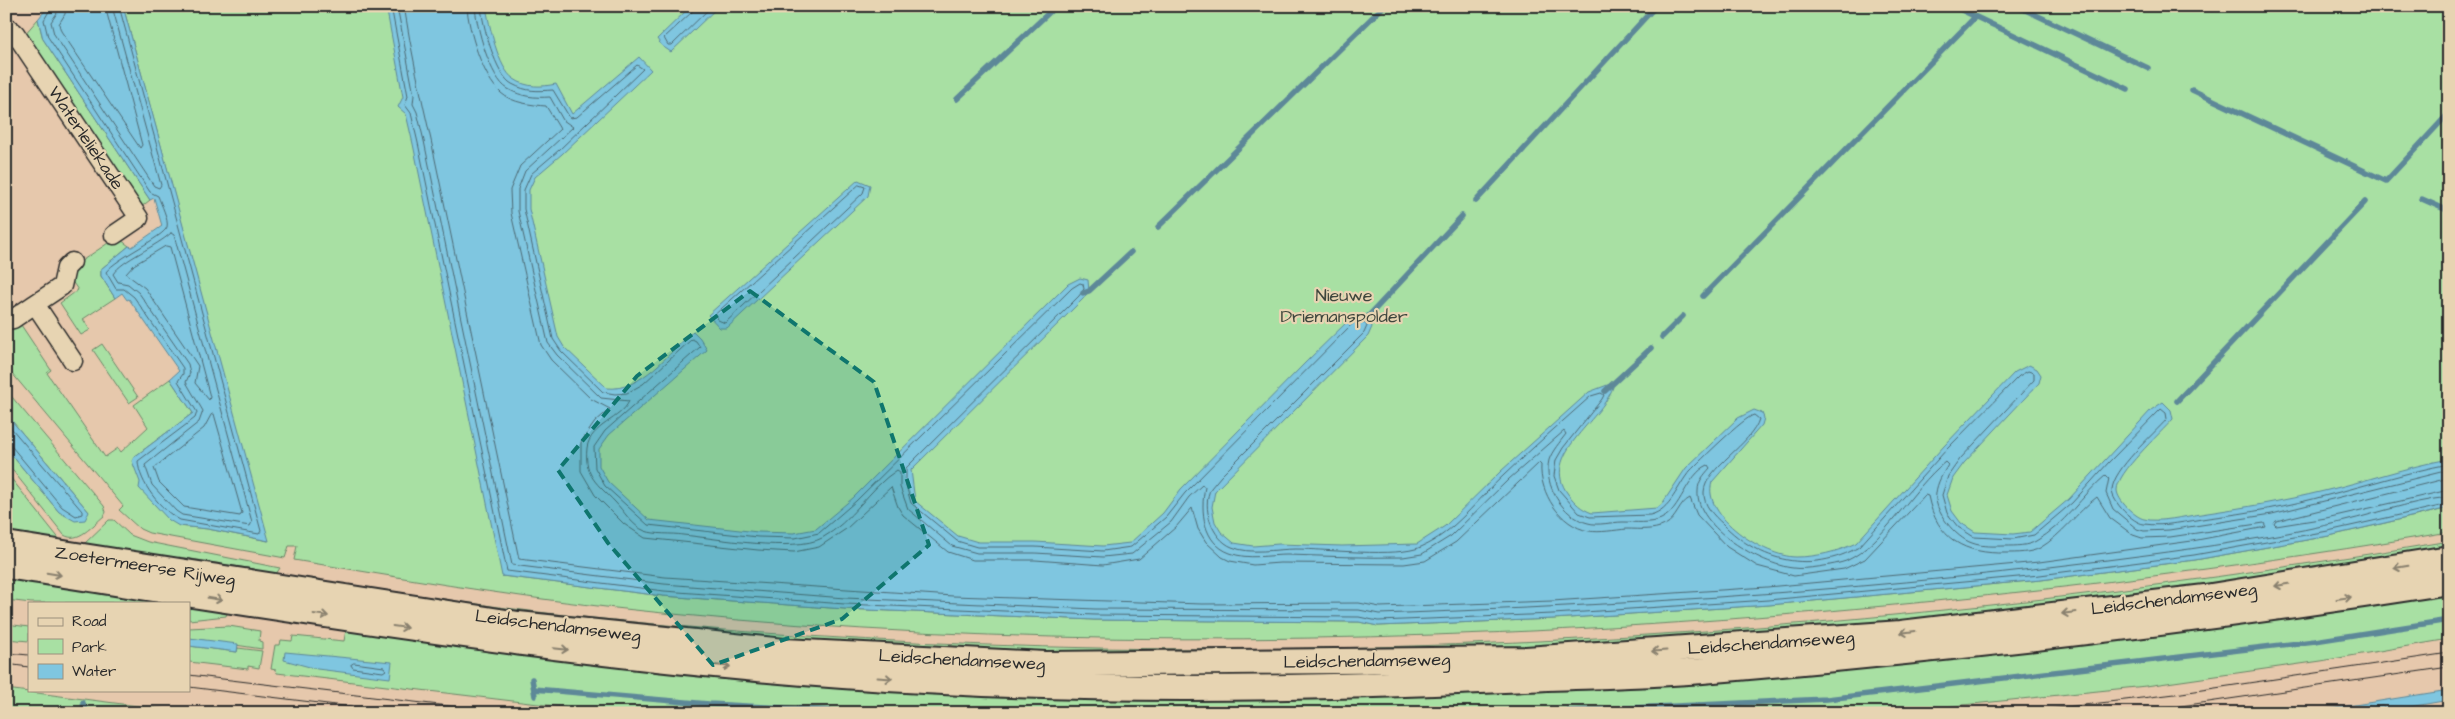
<svg xmlns="http://www.w3.org/2000/svg" width="2455" height="719" font-family="'Architects Daughter',sans-serif">
	<style>
		.green { fill: #a8e0a3; stroke: #6a8667; fill-rule: evenodd }
		.water { fill: #7fc6e0; stroke: #5d8898 }
		.lines { fill: none; stroke-linecap: round; stroke-linejoin: round }
		.shore { stroke: #4d6973; stroke-width: 1 }
		.stream { stroke: #5d8898; stroke-width: 5.5 }
		.minor-casing { stroke: #2b2b2b; stroke-width: 21 }
		.secondary-casing { stroke: #2b2b2b; stroke-width: 28 }
		.minor { stroke: #e7d4b2; stroke-width: 18 }
		.secondary { stroke: #e7d4b2; stroke-width: 24 }
		.tram { stroke: #2b2b2b; stroke-width: 1 }
		.oneway { stroke: #89806e }
		.marked { fill: #0f766e; fill-opacity: 0.2; stroke: #0f766e; stroke-width: 4; stroke-dasharray: 10 6; stroke-linejoin: round }
		.labels { text-anchor: middle; dominant-baseline: central; stroke-width: 4.5; stroke-linejoin: round; paint-order: stroke }
		.street-label { font-size: 18px; fill: #2b2b2b; stroke: #e7d4b2 }
		.park-label { font-size: 18px; fill: #3e463d; stroke: #e7d4b2 }
	</style>
	<rect width="100%" height="100%" fill="#e6c8ac"/>
	<filter id="ink" filterUnits="userSpaceOnUse"><feTurbulence type="fractalNoise" baseFrequency=".02" numOctaves="2"/><feDisplacementMap in="SourceGraphic" scale="10" xChannelSelector="R" yChannelSelector="G"/><feConvolveMatrix kernelMatrix="1 2 1 2 8 2 1 2 1" color-interpolation-filters="sRGB"/></filter>
	<g filter="url(#ink)">
		<!-- green -->
		<path class="green" d="M123,6H2449V532C2177,578 1902,609 1627,626C1287,646 945,645 606,607C501,595 397,577 294,560L297,546H289L285,558L149,533L140,529L119,510L123,506L6,366V328L19,322L51,370L47,373L105,457L118,448L121,452L148,427L134,405L170,379L193,413L134,457C137,486 160,504 179,526L208,529L268,541ZM2441,510L2329,536L2195,560L2041,580L1768,605L1553,619L1378,626L1359,622L1094,620L845,609L663,596L502,576L1984,567Z
			M38,19L43,39L150,200L140,208L24,35Z
			M117,237L129,246L101,269V276L115,298L83,319L90,330L81,335L60,303L78,290L69,277L71,268Z
			M102,344L138,397L129,403L93,350Z
			M6,390L104,506L106,512L104,516C93,525 78,544 64,535L6,462V448L59,512H89L6,414Z
			M6,472L61,541L83,545L109,520H114L130,535L148,542L280,568L274,577H259L253,569L179,557L170,563L6,538Z
			M2449,541V553L2054,611L1740,640L1670,637L1591,641L1530,654L1171,660L687,636L291,583L292,576C385,590 479,606 573,616C1198,682 1830,645 2449,541Z
			M6,575L188,603H31L6,600Z
			M2449,591V639L2321,661L2146,686L1886,713H614L277,673L276,670L271,669L275,645H280L281,640L292,641L293,636L344,641L347,624L520,651L1404,694Z
			M189,603L229,609L226,616L189,620Z
			M6,624L29,627V641L6,639Z
			M229,626L260,631L259,641L262,642V649L189,638V628Z
			M189,646L237,652L238,648L262,651L259,668L248,666V669L189,662Z
			M6,689L192,713H6Z"/>
		<!-- water -->
		<path class="water" d="M49,6H123L269,541L208,529L179,526L169,520L139,488L140,482L132,461L134,457L193,413L170,379L179,371L129,299L127,300L122,293L115,298L101,276V269L129,246L132,247L162,226L154,198L150,200L43,39L38,19Z
			M386,6H486C489,24 498,69 514,79C527,88 542,87 556,84L572,114L639,57L651,70L562,154L535,177L529,190V209L558,337L564,347L607,388C640,392 670,352 693,331L700,338L707,350L609,435L599,449V466L608,482L649,520L758,532L794,533L816,529L853,498L1068,284L1080,278L1088,280L1089,291L1083,299L911,470L915,501L958,536L978,542H1035L1103,546L1130,543L1163,513L1181,489L1305,363L1350,319L1364,314L1369,318L1372,327L1368,336L1215,491L1212,507L1215,522L1221,532L1234,543L1253,546L1279,544L1342,546L1417,544L1445,526L1501,471L1589,392L1610,384L1613,387C1601,422 1539,455 1568,494C1575,503 1581,509 1592,513L1657,508L1662,504L1686,468L1738,418L1754,410L1762,413L1764,418L1762,425L1712,482C1701,516 1765,557 1796,557C1816,557 1837,552 1856,543L1944,446L2015,372L2029,365L2037,369L2041,375L2039,383L1964,463L1953,478L1947,495L1952,511L1961,523L1975,532L2013,534L2030,532L2069,499L2151,410L2163,402L2171,410L2173,419C2160,434 2117,472 2117,490C2117,500 2135,517 2144,519C2159,523 2186,516 2201,514C2242,508 2283,501 2324,491C2366,481 2406,467 2449,459V508L2329,536L2195,560L2041,580L1769,605L1553,619L1378,626L1359,622L1094,620L845,609L663,596L502,576L413,144L406,114L398,107L403,97Z
			M691,6H719L671,52L662,46L657,39Z
			M858,180L870,185L868,196L727,328H720L708,315Z
			M6,414L89,512L85,520L75,521L59,512L6,448Z
			M189,638L238,644L237,652L189,646Z
			M285,652L392,662L390,678L317,669L284,660Z
			M2449,690V700L2375,713H2304Z"/>
		<g class="lines">
			<!-- shore -->
			<path class="shore" d="M52,6L44,20L48,37L150,192L158,196C161,204 169,220 167,227C164,237 116,258 106,272L116,289H124L134,297L183,368V374L178,381L197,412L195,418L138,461C139,483 161,510 180,520L259,534L261,531L119,6
				M58,6L57,13L51,22L54,34L154,186L159,188L161,185L112,6
				M66,6L65,14L59,24L61,31L140,148L142,145L105,6
				M391,6L408,96L405,105L411,113L418,143L507,571L664,591L845,604L1095,615L1359,617L1378,621L1553,614L1768,600L2040,575L2194,555L2328,531L2449,504
				M397,6L414,95L413,104L417,112L424,141L512,565L664,584L845,598L1095,609L1359,610L1379,614C1635,605 1891,589 2146,555C2206,547 2267,538 2327,525C2368,517 2408,501 2449,497
				M404,6C411,51 421,96 431,140L519,559L665,577L953,596L1202,604L1359,603L1380,607L1552,601L1767,587L1908,574L2039,562L2192,541L2266,527L2264,523L2170,537L2142,538L2133,535L2110,518L2097,497C2077,512 2062,535 2040,548C2031,553 2016,553 2006,553C1965,554 1937,540 1928,496L1925,495L1865,559L1844,569L1794,576L1757,566L1727,547L1697,515L1690,498C1679,503 1677,519 1665,525C1653,531 1639,529 1627,529C1615,530 1600,533 1589,531C1560,526 1539,492 1541,465L1539,463L1456,542L1425,561L1404,564L1280,563L1253,565L1230,561L1222,557L1206,542L1198,529L1192,508L1176,527L1139,559L1103,565L1035,560H973L948,552L903,515L898,507L891,487L846,529L819,547L794,552L758,550L645,538L624,524L595,495L581,471V442L595,422L610,409L591,399L551,360L541,345L511,213L510,190L520,166L560,129L546,106C532,105 512,103 501,93C483,78 468,30 467,6
				M475,6C476,26 490,79 508,89C522,97 535,98 550,97L563,120L573,127L525,171L518,189V211L548,343L557,355L601,398L629,401C622,419 590,425 587,448C584,477 598,484 615,502C624,511 632,526 645,531C656,535 671,533 683,535C714,538 795,553 822,538C852,522 869,488 897,470L900,472V487L908,509L952,546L977,553H1035L1103,557L1132,554L1171,522L1189,497L1202,485L1205,487C1200,511 1203,543 1230,553C1248,560 1269,555 1287,555C1326,556 1364,558 1403,557L1422,554L1451,536L1509,479L1564,431L1566,434C1560,442 1552,451 1549,460C1543,485 1563,517 1588,523C1598,526 1612,522 1623,522C1635,522 1650,524 1661,519C1681,510 1686,475 1708,465L1710,468C1704,475 1698,481 1698,491C1695,527 1762,565 1793,568C1804,570 1835,565 1846,561C1884,544 1912,488 1945,462L1948,465C1943,473 1937,483 1936,493C1933,511 1956,538 1972,543C1982,547 1995,546 2006,546C2015,546 2028,546 2036,541C2065,525 2082,495 2106,475L2109,478L2106,493L2113,509L2137,529L2144,531L2169,530L2272,514L2449,470
				M481,6C482,24 496,76 512,84C527,92 537,91 553,90L570,118L577,117L637,65L643,69L559,150L531,174L524,190V209L553,339L561,351L603,392L615,394L627,393L643,384L692,339L696,341L700,347L605,431L594,447L595,468L605,486L648,525L758,537L795,538L819,533L856,501L1072,288L1080,283L1083,284L1084,289L1079,296L906,468V485L911,503L957,541L977,547H1035L1103,551L1131,547L1166,517L1185,493L1353,323L1362,319L1367,326L1364,333L1221,476C1218,480 1214,484 1211,488C1201,507 1212,539 1232,547C1250,555 1276,549 1296,549C1325,549 1397,558 1421,547C1454,533 1478,499 1504,475C1532,448 1562,422 1591,396L1601,393L1604,395L1602,399L1563,448L1556,460L1554,476L1559,490L1579,513L1590,517L1650,515C1671,510 1677,486 1690,471C1700,461 1744,417 1754,415L1759,419C1752,444 1705,468 1704,492C1703,505 1714,516 1723,524C1760,562 1811,574 1859,547L1947,449L2019,376L2028,371L2034,373V380L1960,459L1948,476L1942,495L1947,513L1958,527L1974,537L2013,539L2034,535L2072,503L2109,462L2161,409L2166,413L2167,419C2153,435 2113,469 2112,490C2112,502 2133,523 2144,524C2165,527 2188,521 2208,518C2248,513 2289,506 2328,495C2368,485 2407,472 2449,464
				M694,6L692,12L664,38L668,45H672L712,6
				M859,185L865,187L863,193L725,323L718,320L716,314Z
				M171,233L174,235L252,522L250,526L182,515L176,511L152,485L145,465L199,422L203,411L186,382L190,373L188,364L139,293L128,284L118,282L113,274C123,259 156,247 171,233Z
				M166,246L170,247L210,397L209,400L195,383L198,366L194,360L145,288L126,274L134,265Z
				M214,414L242,513L240,516L184,507L159,482L154,468L204,428L211,415Z
				M6,422L82,511V514L76,516L62,507L12,447L6,445
				M2449,478L2276,521L2274,524L2276,526L2326,518L2449,490
				M354,663L384,667L386,670L383,672L353,668L351,665Z
				M2336,713L2382,706L2384,707V713"/>
			<!-- stream -->
			<path class="stream" d="M1953,6L2128,89
				M2017,6L2148,68
				M2212,9L2215,6
				M2192,90L2386,181L2449,113
				M957,99L1056,6
				M2422,199L2449,211
				M1476,201L1656,6
				M1158,227L1384,6
				M1083,293L1089,291L1131,252
				M1703,296L1975,17
				M1364,321L1462,216
				M1662,337L1683,316
				M1605,391L1651,348
				M2177,401L2365,202
				M532,679L535,696
				M534,689L709,704L874,713
				M83,703L86,713
				M1522,713L1827,699L2315,641L2449,620"/>
			<defs>
				<path id="minor" d="M6,26L15,33L139,218L114,235
					M35,304L62,286L66,268L72,262
					M6,320L13,319L35,304L73,361"/>
				<path id="secondary" d="M6,544L518,624L784,651L1046,664L1526,659L1901,633L2205,597L2449,558
					M6,566C311,613 616,665 924,681C1117,692 1311,689 1504,680C1578,676 1652,676 1726,669C1968,648 2209,620 2449,582"/>
			</defs>
			<!-- minor casing -->
			<use href="#minor" class="minor-casing"/>
			<!-- secondary casing -->
			<use href="#secondary" class="secondary-casing"/>
			<!-- minor -->
			<use href="#minor" class="minor"/>
			<!-- secondary -->
			<use href="#secondary" class="secondary"/>
			<!-- tram -->
			<path class="tram" d="M6,653L29,655
				M6,664L29,667
				M189,675L506,713
				M189,687L401,713
				M2017,713L2175,694L2449,653
				M2133,713L2449,667"/>
		</g>
		<!-- one-way arrows -->
		<defs><path id="oneway-shaft" d="M-6 0H5M1.5-3L5.5 0L1.5 3" fill="none" stroke-width="1.6" stroke-linecap="round" stroke-linejoin="round" transform="scale(1.25)"/></defs>
		<g class="oneway">
			<use href="#oneway-shaft" transform="translate(2401 567) rotate(171)"/>
			<use href="#oneway-shaft" transform="translate(54 574) rotate(9)"/>
			<use href="#oneway-shaft" transform="translate(2282 585) rotate(171)"/>
			<use href="#oneway-shaft" transform="translate(2344 598) rotate(-8)"/>
			<use href="#oneway-shaft" transform="translate(215 599) rotate(9)"/>
			<use href="#oneway-shaft" transform="translate(2069 613) rotate(173)"/>
			<use href="#oneway-shaft" transform="translate(321 615) rotate(8)"/>
			<use href="#oneway-shaft" transform="translate(400 627) rotate(8)"/>
			<use href="#oneway-shaft" transform="translate(1908 632) rotate(173)"/>
			<use href="#oneway-shaft" transform="translate(561 649) rotate(6)"/>
			<use href="#oneway-shaft" transform="translate(1659 651) rotate(176)"/>
			<use href="#oneway-shaft" transform="translate(723 666) rotate(5)"/>
			<use href="#oneway-shaft" transform="translate(885 678) rotate(4)"/>
		</g>
	</g>
	<!-- marked area -->
	<path class="marked" d="M750,291L874,382L929,545L842,619L713,665L608,543L558,470L637,376Z"/>
	<g class="labels">
		<!-- street labels -->
		<g class="street-label">
			<text transform="translate(86 138) rotate(56)">Waterleliekade</text>
			<text transform="translate(145 566) rotate(9)">Zoetermeerse Rijweg</text>
			<text transform="translate(2174 599) rotate(-7)">Leidschendamseweg</text>
			<text transform="translate(558 626) rotate(7)">Leidschendamseweg</text>
			<text transform="translate(1771 643) rotate(-4)">Leidschendamseweg</text>
			<text transform="translate(962 660) rotate(3)">Leidschendamseweg</text>
			<text transform="translate(1367 661) rotate(-1)">Leidschendamseweg</text>
		</g>
		<!-- park labels -->
		<g class="park-label">
			<text x="1344" y="295">Nieuwe<tspan x="1344" dy="21">Driemanspolder</tspan></text>
		</g>
	</g>
	<!-- margin -->
	<rect width="2455" height="719" fill="none" stroke="#e7d4b2" stroke-width="25"/>
	<rect x="12" y="12" width="2430" height="694" fill="none" stroke="#2b2b2b" stroke-width="2" filter="url(#ink)"/>
	<!-- legend -->
	<rect x="28" y="602" width="162" height="90" fill="#e7d4b2" stroke="#9c907c"/>
	<rect x="38" y="618" width="25" height="8" fill="#e7d4b2" stroke="#9c907c"/>
	<text x="72" y="626" font-size="15" fill="#2b2b2b">Road</text>
	<rect x="38" y="639" width="25" height="15" fill="#a8e0a3" stroke="#9c907c"/>
	<text x="72" y="652" font-size="15" fill="#2b2b2b">Park</text>
	<rect x="38" y="664" width="25" height="15" fill="#7fc6e0" stroke="#9c907c"/>
	<text x="72" y="676" font-size="15" fill="#2b2b2b">Water</text>
</svg>
